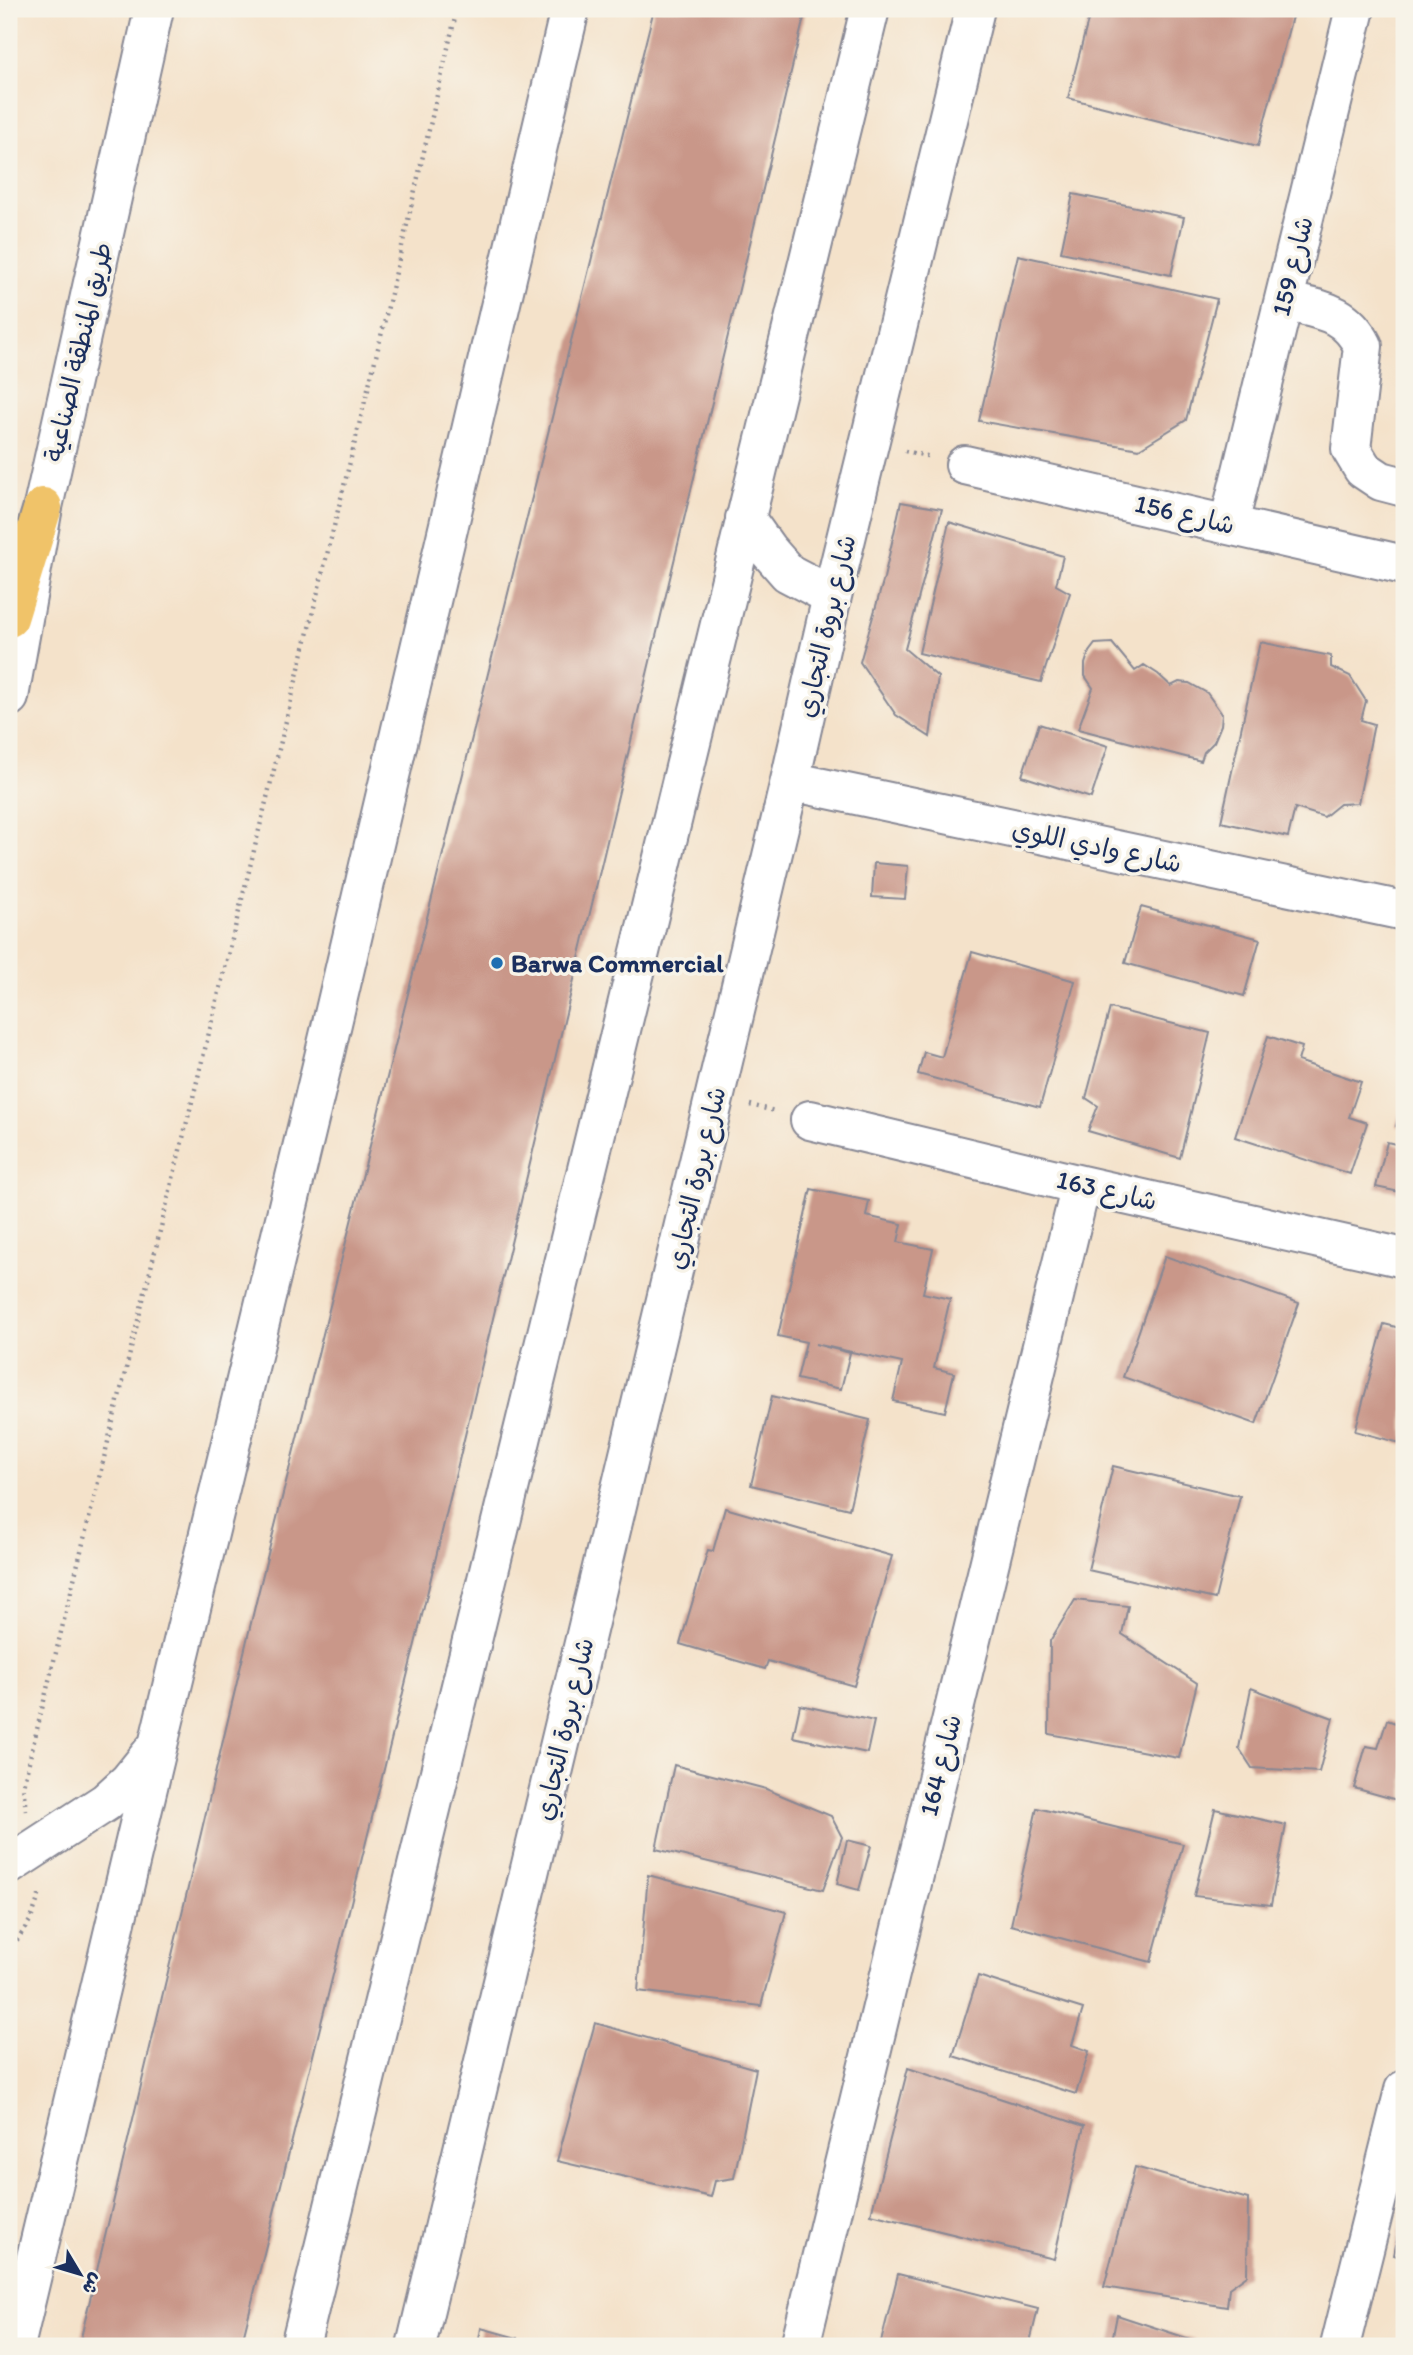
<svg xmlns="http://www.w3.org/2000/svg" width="1413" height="2355" font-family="Itim,'Playpen Sans Arabic',sans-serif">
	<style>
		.building { fill: #c99789 }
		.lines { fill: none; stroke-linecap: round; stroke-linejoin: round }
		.minor-casing { stroke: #888894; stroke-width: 42 }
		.highway-casing { stroke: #888894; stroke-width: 42 }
		.path { stroke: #888894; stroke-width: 4.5; stroke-dasharray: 2 5; stroke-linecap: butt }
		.minor { stroke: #fff; stroke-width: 38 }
		.highway { stroke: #f0c369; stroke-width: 38 }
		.poi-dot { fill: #1f6fb2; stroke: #f7f3e8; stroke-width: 2.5 }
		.labels { text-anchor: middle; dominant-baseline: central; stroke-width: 7; stroke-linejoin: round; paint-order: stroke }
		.street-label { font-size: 26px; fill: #1b2f5e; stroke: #f7f3e8 }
		.poi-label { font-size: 26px; font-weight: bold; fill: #1b2f5e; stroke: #f7f3e8; text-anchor: start }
	</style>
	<rect width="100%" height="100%" fill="#f7f3e8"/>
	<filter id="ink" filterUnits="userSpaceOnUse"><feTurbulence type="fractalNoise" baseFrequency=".0143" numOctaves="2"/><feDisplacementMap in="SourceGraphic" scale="14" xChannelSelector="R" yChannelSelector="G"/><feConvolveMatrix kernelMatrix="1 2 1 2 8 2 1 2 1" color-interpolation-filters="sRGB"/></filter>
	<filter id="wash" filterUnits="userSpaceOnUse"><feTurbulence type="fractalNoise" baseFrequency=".00686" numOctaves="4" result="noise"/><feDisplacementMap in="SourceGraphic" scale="28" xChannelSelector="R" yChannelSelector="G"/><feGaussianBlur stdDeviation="1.57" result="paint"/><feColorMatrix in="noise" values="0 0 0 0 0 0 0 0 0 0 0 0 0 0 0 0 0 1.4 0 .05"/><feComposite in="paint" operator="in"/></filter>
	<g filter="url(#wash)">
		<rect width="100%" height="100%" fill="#f4e2ca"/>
		<g id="blocks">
			<!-- building -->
			<path class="building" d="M654,9H806L418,1632L241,2346H79L256,1602Z
				M1091,9H1294L1258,146L1068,98Z
				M1073,194L1184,217L1171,275L1061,252Z
				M1018,255L1217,299L1186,420L1139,449L979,421Z
				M901,502L942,509L905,649L938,677L930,737L896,715L860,662L884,578Z
				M949,522L1063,556L1056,585L1070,593L1041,682L919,653Z
				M1260,642L1331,656V667L1350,676L1366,701L1361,720L1374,724L1358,803L1340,804L1324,817L1295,808L1288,837L1221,822Z
				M1112,643L1135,671L1144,665L1158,674L1171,686L1179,682L1189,683L1207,693L1222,714L1221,725L1214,742L1204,752L1201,761L1078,729L1093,688L1085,676V664L1089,652L1095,644Z
				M1039,724L1108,746L1091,798L1022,776Z
				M874,863L908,866L905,899L872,897Z
				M1141,907L1260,939L1244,996L1125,963Z
				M972,952L1075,981L1040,1107L918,1074L924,1052L942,1057Z
				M1110,1008L1210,1033L1180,1158L1088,1131L1098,1106L1086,1098Z
				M1268,1036L1302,1047L1298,1061L1361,1082L1349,1117L1367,1123L1350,1174L1235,1137Z
				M1404,1101V1128L1396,1126Z
				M1387,1142L1404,1146V1193L1376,1187Z
				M811,1189L869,1201L866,1216L902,1224L898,1242L933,1249L923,1293L950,1299L934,1368L954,1373L945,1412L893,1401L902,1363L815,1344L850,1353L841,1389L797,1379L806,1342L778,1336Z
				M1165,1256L1299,1303L1256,1424L1123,1377Z
				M1384,1324L1404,1329V1444L1355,1431Z
				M772,1396L870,1420L849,1509L751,1485Z
				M1113,1466L1240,1496L1215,1599L1088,1570Z
				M725,1508L892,1556L854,1686L768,1661L765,1669L680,1644L708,1550L713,1551Z
				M1075,1600L1128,1606L1122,1634L1197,1683L1179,1758L1049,1734L1050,1641Z
				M1251,1688L1333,1718L1319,1772L1252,1768L1239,1748Z
				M800,1705L874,1721L867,1753L793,1737Z
				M1387,1720L1404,1726V1802L1354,1788L1366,1746L1378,1748Z
				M674,1765L766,1789L831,1816L842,1837L823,1890L656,1849Z
				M1037,1808L1183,1844L1151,1962L1011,1925Z
				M1215,1809L1286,1825L1271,1905L1194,1896Z
				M847,1840L871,1846L859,1890L837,1884Z
				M648,1875L786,1912L761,2006L638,1991Z
				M978,1976L1083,2009L1072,2045L1089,2051L1076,2094L953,2056Z
				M595,2023L756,2069L734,2178L715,2181L711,2197L557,2161Z
				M908,2068L1084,2126L1054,2259L871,2214Z
				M1135,2167L1248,2199L1247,2275L1229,2288L1227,2307L1104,2287Z
				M1403,2211H1404V2258L1394,2255Z
				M898,2274L1038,2309L1029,2346H880Z
				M1117,2315L1211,2346H1111Z
				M481,2328L517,2338L515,2346H478Z"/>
		</g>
	</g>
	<g filter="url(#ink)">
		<use href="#blocks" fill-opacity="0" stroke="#888894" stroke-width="2"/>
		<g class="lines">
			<defs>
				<path id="minor" d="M1284,301C1319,310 1345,310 1363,346L1351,449L1363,469L1381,481L1404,487
					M965,465L1404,565
					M745,518L767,549L788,573L832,596
					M1229,524L1355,9
					M9,697L43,507L154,9
					M790,781L1404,911
					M810,1120L1081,1185L1404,1258
					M9,1865L106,1802L129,1781L154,1750
					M15,2346L158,1745L325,1053L570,9
					M300,2346L870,9
					M416,2346L790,781L832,596L975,9
					M800,2346L1081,1185
					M1340,2346L1404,2090"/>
				<path id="highway" d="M9,618L43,507"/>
			</defs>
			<!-- minor casing -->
			<use href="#minor" class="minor-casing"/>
			<!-- highway casing -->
			<use href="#highway" class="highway-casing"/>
			<!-- path -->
			<path class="path" d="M905,451L931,457
				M750,1105L775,1111
				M26,1811L23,1786L383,328L457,9
				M9,1952L31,1919L40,1893"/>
			<!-- minor -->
			<use href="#minor" class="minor"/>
			<!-- highway -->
			<use href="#highway" class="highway"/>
		</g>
	</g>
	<!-- markers -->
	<circle class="poi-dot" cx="497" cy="963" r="7"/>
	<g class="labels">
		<!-- street labels -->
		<g class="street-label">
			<text transform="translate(1292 266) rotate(-76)">شارع 159</text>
			<text transform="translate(78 352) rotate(-77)">طريق المنطقة الصناعية</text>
			<text transform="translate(1185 514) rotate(13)">شارع 156</text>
			<text transform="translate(826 626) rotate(-77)">شارع بروة التجاري</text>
			<text transform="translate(1097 846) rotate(12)">شارع وادي اللوي</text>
			<text transform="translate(696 1178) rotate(-77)">شارع بروة التجاري</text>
			<text transform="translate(1107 1190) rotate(13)">شارع 163</text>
			<text transform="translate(564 1729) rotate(-77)">شارع بروة التجاري</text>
			<text transform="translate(940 1765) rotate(-76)">شارع 164</text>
		</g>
		<!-- poi labels -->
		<g class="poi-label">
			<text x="511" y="963">Barwa Commercial</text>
		</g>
	</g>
	<!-- margin -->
	<rect width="1413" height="2355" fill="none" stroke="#f7f3e8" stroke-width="35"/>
	<!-- north arrow -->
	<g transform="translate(80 2274) rotate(128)" stroke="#f7f3e8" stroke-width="5" paint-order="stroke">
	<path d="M0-5L12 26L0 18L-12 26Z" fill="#1b2f5e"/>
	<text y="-10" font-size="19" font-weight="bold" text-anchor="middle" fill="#1b2f5e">ش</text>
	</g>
</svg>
